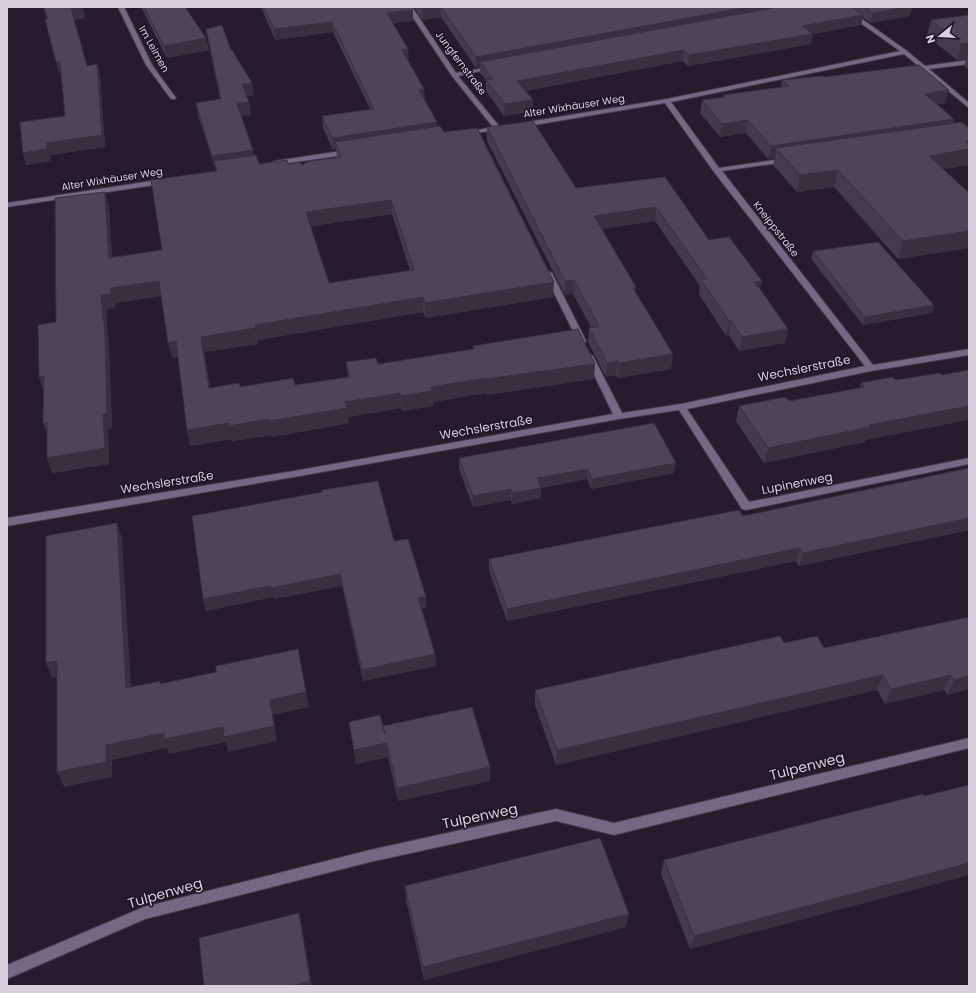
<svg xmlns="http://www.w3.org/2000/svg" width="976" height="993" font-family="Poppins,sans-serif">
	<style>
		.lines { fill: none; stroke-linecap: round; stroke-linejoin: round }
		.minor-casing { stroke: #42394a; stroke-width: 2 }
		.minor { fill: #756882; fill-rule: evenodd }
		.wall { fill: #433a4c; fill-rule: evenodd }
		.shaded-wall { fill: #37303e }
		.building { fill: #4e4458; stroke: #37303e; fill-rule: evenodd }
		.labels { text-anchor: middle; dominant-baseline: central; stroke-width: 3; stroke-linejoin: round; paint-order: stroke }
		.far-street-label { font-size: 10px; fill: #d7d1dd; stroke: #1c1324 }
		.street-label { font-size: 12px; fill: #d7d1dd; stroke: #1c1324 }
		.near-street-label { font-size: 14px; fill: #d7d1dd; stroke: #1c1324 }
	</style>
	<rect width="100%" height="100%" fill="#261c2e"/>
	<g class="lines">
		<defs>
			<path id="minor" d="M118,7H124L152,65L176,98L175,99H171L146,65Z
				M406,7H412L456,73L495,66V68L458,76L499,126L502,127V129L463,135V133L493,127L452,76Z
				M838,7H845L907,51L925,66L969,60V64L929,69L969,103V108L904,54L671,102L719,168L789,158V162H786L722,171L873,365L969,349V355L871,371L687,409L749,502L969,458V464L746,510L742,509L679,410L619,419L294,477L7,526V518L294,471L613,414L585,356L589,353L593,356L622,413L681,404L865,366L714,172L665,103L522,127L519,125L522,123L667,99L900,51Z
				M348,150H351V154L275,165L271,163L275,161Z
				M165,179L169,181L168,183L7,207V203Z
				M545,271H548L552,273L586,341L585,343L582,344L578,341L544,273Z
				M969,738V748L614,835L556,821L370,862L145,919L7,979V965L144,907L370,850L556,809L614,823Z"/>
		</defs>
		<!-- minor casing -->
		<use href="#minor" class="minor-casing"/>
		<!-- minor -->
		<use href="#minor" class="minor"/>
	</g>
	<!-- wall -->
	<path class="wall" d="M43,7H83L85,18L74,20L87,66L97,64L100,76L105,147L50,155L51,161L26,165L23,153L65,116L61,73H59L47,19Z
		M141,7H185L206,38L209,50L167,58Z
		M261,7H411L413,10V21L393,23L409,60H408L424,89L425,100L437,122V126L444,132L553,297L426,318L423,312L258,340V344L204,352L210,388L295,385L348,377L346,362L378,364L473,349V346L594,379L486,395V393L433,402V406L402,411L401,408L348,417L349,423L272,437V435L232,441V439L190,446L178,357L172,358L161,296L115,303V308L106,310L109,349L112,428L108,429L109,464L52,473L47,458V435L56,322L109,206L112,257L162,250L216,171L198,115L196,103L220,99L206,29L231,50L254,95L246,96L249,102L251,115L241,116L254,155L259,164H288L302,165L337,157L336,149L333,150L323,128L322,116L370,109L333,32L275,40ZM392,214L410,270L329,283L310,226Z
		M414,7H912L910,16L871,23L863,18L861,25L813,34L811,44L688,66L683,61L525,91L533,100V111L504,116L486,91V80L480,73V67L476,68L441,17L422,20Z
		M969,15V70L964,66L966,59L957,60L927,36L931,20Z
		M824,77L949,90L945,103L937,104L954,119L953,123L969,165L943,169L969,193V248L898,259L834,187L797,192L773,165L775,158L768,159L746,133L720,137L700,113L702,100L723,97V95L781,87L782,80Z
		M487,127L576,188L665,177L709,240L762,281L760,289L788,329L785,343L739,351L729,335L726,336L699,294L700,286L655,221L601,229L636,287L635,291L671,369L618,378L616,375L606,377L588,342L589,328L591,327L573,294L565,295L487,141Z
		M813,251L934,305L932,313L863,325L811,259Z
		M892,377L865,442L764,463L736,421L739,406L789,401L860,388L861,383Z
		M459,458L674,473L591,489L587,479L541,488V498L512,504L511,500L473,507L459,469Z
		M969,468V530L799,566L796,561L507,621L489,571V559L743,516Z
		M322,492L394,541L426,597V608L422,609L435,654L436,666L363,681L342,586L273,599V597L206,611L203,599Z
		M969,617V689L947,695L944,690L885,704L877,690L556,765L535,705V690L784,643L824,648Z
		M349,722L383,728L490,781L398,801L388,757L356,764Z
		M969,785V875L690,949L661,874L664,860Z
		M405,886L626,927L424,980L406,900Z"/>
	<!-- shaded-wall -->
	<path class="shaded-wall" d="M83,7L85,18L74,20L71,9Z
		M441,7V17L422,20V9Z
		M748,7H802L480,62V67L476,68V57Z
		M907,7H912L910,16L871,23L873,13Z
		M413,10V21L388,24L387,13Z
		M863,15L861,25L813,34L811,44L688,66L689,55L802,26Z
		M332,22L333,32L275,40L274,29Z
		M206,38L209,50L167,58L164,46Z
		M969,43V50L966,59L957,60L961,44Z
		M408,49L409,60L403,61L402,50Z
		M684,50L683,61L517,92V81Z
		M56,62H60L63,73H59Z
		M97,64L100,76L105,147L50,155L51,161L26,165L23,153L47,143L102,135Z
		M252,83L254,95L244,96L242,84Z
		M424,89L425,100L419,90Z
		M949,90L945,103L921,106L925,94Z
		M533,100V111L504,116L505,104Z
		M249,102L251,115L238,116L237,104Z
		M954,119L950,132L776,148L775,158L768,159L771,146Z
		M748,120L746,133L720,137L722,124Z
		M437,122V133L335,142L336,149L333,150L332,138Z
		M966,141H969V165L924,172L929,156Z
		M253,150L255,162L214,161L215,168V169L212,156Z
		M838,170L834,187L797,192L800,175Z
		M105,192L109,206L113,272L109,258Z
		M391,200L392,214L308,227L306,212Z
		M656,207L655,221L593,230L594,216Z
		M969,231V248L898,259L903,241Z
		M574,280L573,294L565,295V281Z
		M159,281L162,296L115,303V308L106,310L109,349L112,428L108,429L109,464L52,473L47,458L103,414L101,295L111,288Z
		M762,281L759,295L755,282Z
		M554,282L553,297L426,318L425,303Z
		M423,297V312L258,340V344L204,352L212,403L209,388L201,337L255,325Z
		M934,305L932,313L863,325L865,317Z
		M729,321H731L729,335L726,336Z
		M788,329L785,343L739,351L742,337Z
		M176,341L179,356L172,358L168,343Z
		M673,354L671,369L618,378L619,363Z
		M618,361L616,375L606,377L607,363Z
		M595,364L594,379L486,395V379Z
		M44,376V392L39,377Z
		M486,378V393L433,402V406L402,411L401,396L431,387Z
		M400,393L401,408L348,417L349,423L272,437L269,421L345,402Z
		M969,406V420L866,440L865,442L764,463L768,448L869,425Z
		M269,419L272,435L232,441L229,426Z
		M43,423H47L49,439Z
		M229,423L232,439L190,446L187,430Z
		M676,463L674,473L591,489L592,479Z
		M588,469L587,479L541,488V498L512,504L513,493L537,478Z
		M511,489V500L473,507V496Z
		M969,518V530L799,566L803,553Z
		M117,523L122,538L132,703L126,688Z
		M800,548L796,561L507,621V609Z
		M340,574L342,586L273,599V597L206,611L203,599L270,586Z
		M426,597V608L419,610L418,598Z
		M435,654L436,666L363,681L362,670Z
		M57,661L63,676L52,678L46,663Z
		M883,675L877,690L556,765L557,750Z
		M951,675L944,690L885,704L891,689Z
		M969,676V689L947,695L954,680Z
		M306,692L309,707L273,715L277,741L228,752L226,742L169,754L167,748L112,760V777L64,787L57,772L106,745L270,700Z
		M387,743L388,757L356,764L354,750Z
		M490,767V781L398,801L397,788Z
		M969,863V875L690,949L694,936Z
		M299,913L302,927L312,986H292Z
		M629,914L626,927L424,980L423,967Z"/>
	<!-- building -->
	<path class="building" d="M44,7H83L71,9L87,66L97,64L102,135L47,143V149L23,153L20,122L65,116L60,62H56L45,19H48Z
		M144,7H185L206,38L164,46Z
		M264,7H411L413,10L387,13L408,49L402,50L424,89L419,90L437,122L332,138L322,116L374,109L332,22L274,29Z
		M420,7H748L476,57L441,7L422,9Z
		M778,7H852L863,15L802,26L813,34L689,55L684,50L517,81L533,100L505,104L486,80L493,79L480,62Z
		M865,7H907L873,13Z
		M969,15V43L961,44L931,20Z
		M222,25L231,50H232L252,83L242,84L249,102L237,104L253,150L212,156L196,103L221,99L206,29Z
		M919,65L949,90L925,94L954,119L771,146L748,120L722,124L702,100L725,97L723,95L789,86L782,80L822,76L824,77Z
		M533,121L576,188L665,177L709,240L729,237L762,281L755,282L788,329L742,337L731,321H729L701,280L707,279L656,207L594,216L636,287L633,288L673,354L619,363L618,361L607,363L589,328L599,326L574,280L565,281L487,127Z
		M962,122L969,128V141H966L969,144V149L929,156L969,193V231L903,241L838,170L800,175L776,148Z
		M440,126L444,132L477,128L554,282L425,303L423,297L255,325L256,328L201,337L209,388L239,383L240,387L293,378L295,385L350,377L346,362L376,358L378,364L474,349L473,346L578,329L595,364L486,379V378L431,387L432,391L401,396L400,393L345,402L347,408L269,421V419L229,426V423L187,430L176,341L168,343L159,281L111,288V294L101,295L105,334L107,413L103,414L105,448L47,458V423H43L44,376L39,377L38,325L56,322L55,198L105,192L109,258L162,250L151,180L217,171L214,161L256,155L259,164L287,160L288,164L300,162L302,165L310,161L342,157L335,142ZM391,200L414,270L329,283L306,212Z
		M878,242L934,305L865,317L813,251Z
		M969,370V406L869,425L870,427L768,448L739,406L785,397L789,401L865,387L861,383L892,377L896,380L940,373L942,375Z
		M654,423L676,463L592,479L588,469L537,478L541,488L513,493L511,489L473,496L459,458Z
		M969,468V518L803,553L800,548L507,609L489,559L739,510L743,516Z
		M378,481L394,541L408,539L426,597L418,598L435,654L362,670L340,574L271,588L270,586L203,599L192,516L322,492V490Z
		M117,523L126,688L160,681V684L216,672V666L298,649L306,692L270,700L274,726L224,737L223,727L164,739V733L106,745V762L57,772V661L46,663V536Z
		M969,617V676L954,680L951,675L891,689L883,675L557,750L535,690L780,636L784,643L817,636L824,648Z
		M472,707L490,767L397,788L387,743L354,750L349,722L380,715L385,734L383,726Z
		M969,785V863L694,936L664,860L923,794L924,796Z
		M600,838L629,914L423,967L405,886Z
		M299,913L310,981L292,986H204L199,938Z"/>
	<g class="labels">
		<!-- far-street labels -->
		<g class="far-street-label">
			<text transform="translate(154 49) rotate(61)">Im Leimen</text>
			<text transform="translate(461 63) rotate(53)">Jungfernstraße</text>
			<text transform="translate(574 106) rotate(-9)">Alter Wixhäuser Weg</text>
			<text transform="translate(112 179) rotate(-9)">Alter Wixhäuser Weg</text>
			<text transform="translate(776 229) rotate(52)">Kneippstraße</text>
		</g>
		<!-- street labels -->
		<g class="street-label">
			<text transform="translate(804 368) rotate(-11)">Wechslerstraße</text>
			<text transform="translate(486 427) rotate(-10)">Wechslerstraße</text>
			<text transform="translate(167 482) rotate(-9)">Wechslerstraße</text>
			<text transform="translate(797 483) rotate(-11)">Lupinenweg</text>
		</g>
		<!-- near-street labels -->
		<g class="near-street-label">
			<text transform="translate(807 766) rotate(-14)">Tulpenweg</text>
			<text transform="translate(480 816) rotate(-12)">Tulpenweg</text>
			<text transform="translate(165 893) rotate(-16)">Tulpenweg</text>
		</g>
	</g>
	<!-- border -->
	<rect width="976" height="993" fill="none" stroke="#d7d1dd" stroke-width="16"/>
	<!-- north arrow -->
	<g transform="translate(940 36) rotate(252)" stroke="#1c1324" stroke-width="3" paint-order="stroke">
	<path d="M0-3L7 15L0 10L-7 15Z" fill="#d7d1dd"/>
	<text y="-6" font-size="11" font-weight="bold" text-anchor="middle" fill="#d7d1dd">N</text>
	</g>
</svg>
